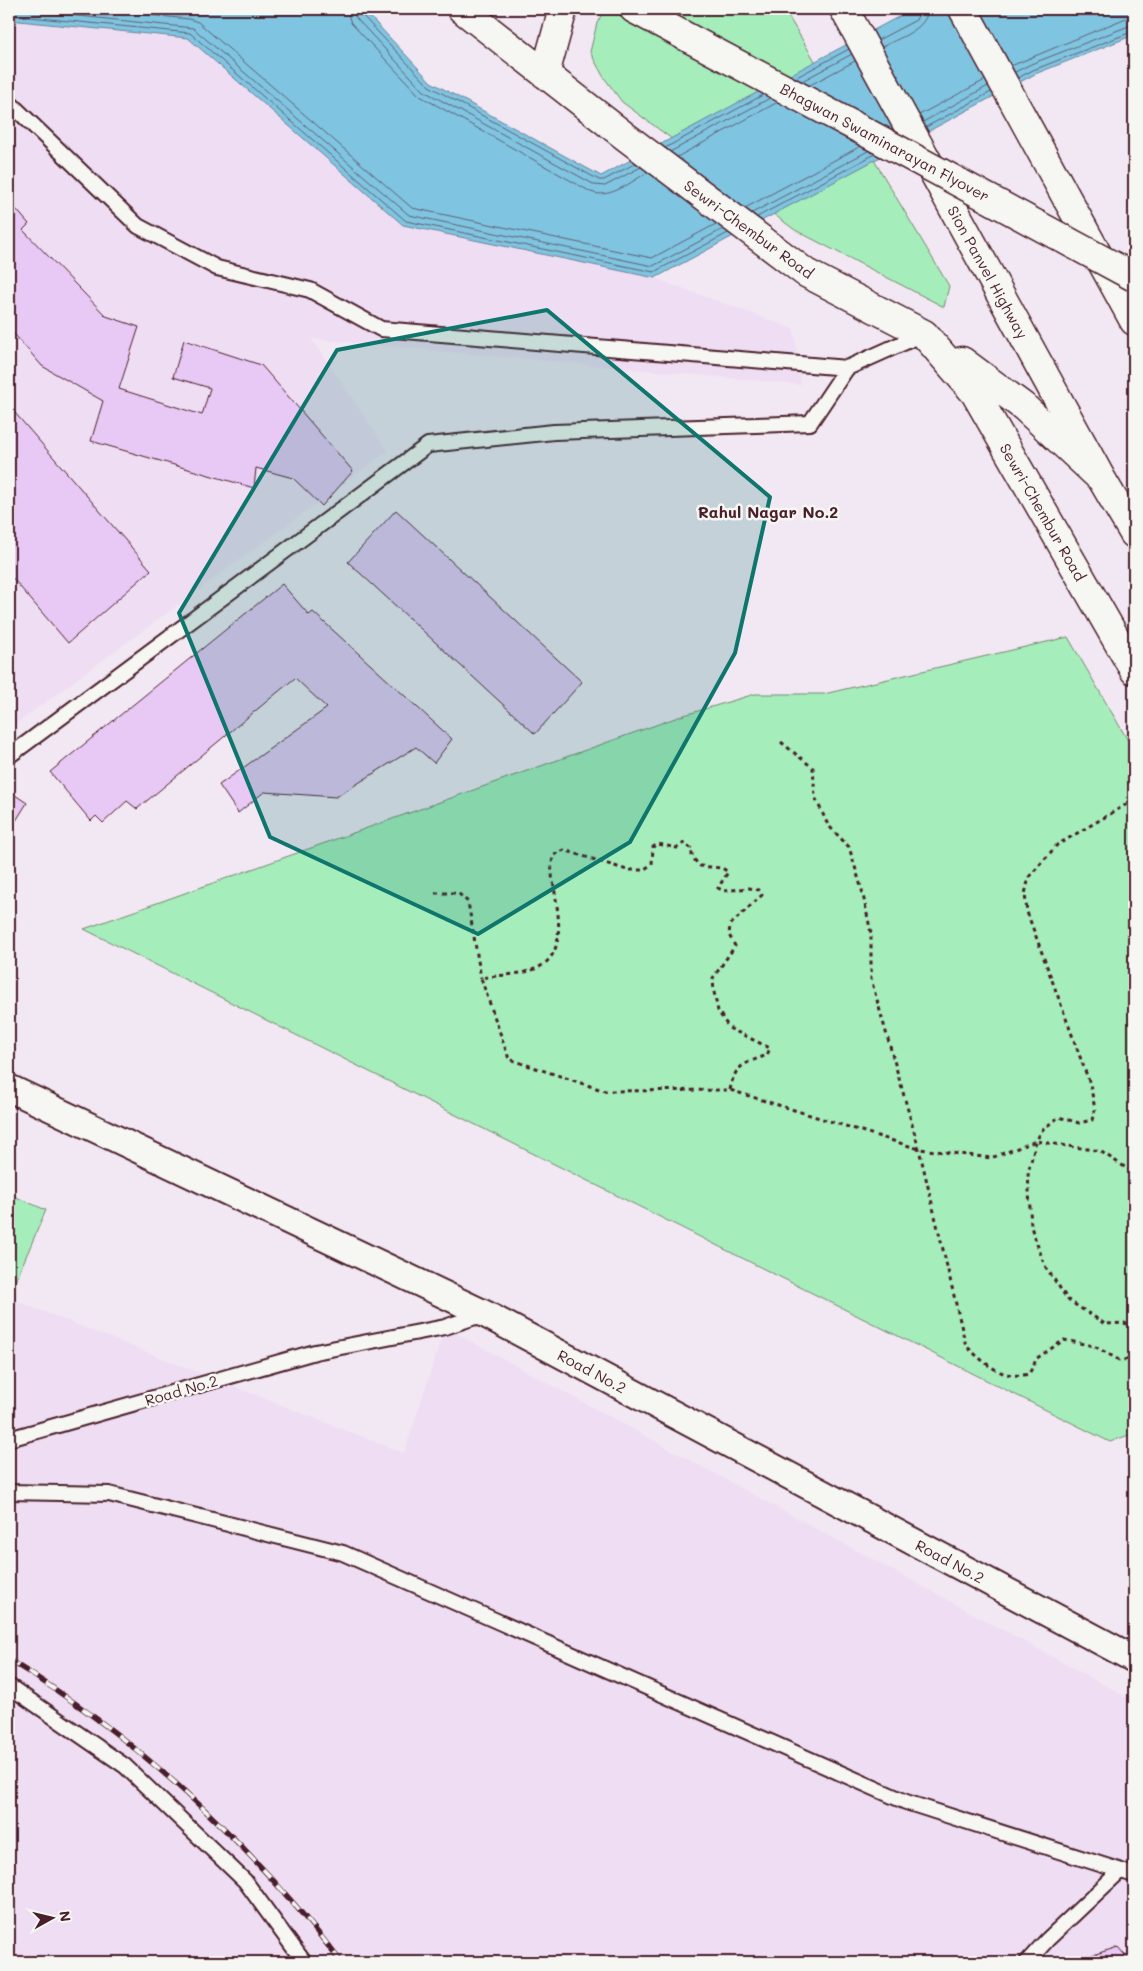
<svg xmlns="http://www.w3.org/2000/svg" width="1143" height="1971" font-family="Mali,sans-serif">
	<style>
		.built { fill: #efdef3 }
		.green { fill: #a5edba; stroke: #788672 }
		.water { fill: #7fc4e0; stroke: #6a8298 }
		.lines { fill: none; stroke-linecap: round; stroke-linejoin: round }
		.shore { stroke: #5f6173; stroke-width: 1 }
		.building { fill: #e8c8f4; stroke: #4a1f2b }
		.service-casing { stroke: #4a1f2b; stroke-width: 18 }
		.minor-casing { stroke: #4a1f2b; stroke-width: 30 }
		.primary-casing { stroke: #4a1f2b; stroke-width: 31 }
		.trunk-casing { stroke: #4a1f2b; stroke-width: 31 }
		.path { stroke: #4a1f2b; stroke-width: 3; stroke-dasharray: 4 4; stroke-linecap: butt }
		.service { stroke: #f6f6f2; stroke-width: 14 }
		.minor { stroke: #f6f6f2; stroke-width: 26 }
		.primary { stroke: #f6f6f2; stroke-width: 28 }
		.trunk { stroke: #f6f6f2; stroke-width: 28 }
		.rail-casing { stroke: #4a1f2b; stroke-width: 5.5 }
		.rail { stroke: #f6f6f2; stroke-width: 4; stroke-dasharray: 11; stroke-linecap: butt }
		.primary-bridge-casing { stroke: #4a1f2b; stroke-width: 31; stroke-linecap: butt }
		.primary-bridge { stroke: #f6f6f2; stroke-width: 28 }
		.marked { fill: #0f766e; fill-opacity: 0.2; stroke: #0f766e; stroke-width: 4; stroke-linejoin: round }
		.labels { text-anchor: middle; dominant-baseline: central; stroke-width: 5; stroke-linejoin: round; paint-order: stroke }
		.street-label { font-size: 15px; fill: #4a1f2b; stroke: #f6f6f2 }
		.neighbourhood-label { font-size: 16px; font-weight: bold; fill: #4a1f2b; stroke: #f6f6f2 }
	</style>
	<rect width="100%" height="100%" fill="#f2e8f3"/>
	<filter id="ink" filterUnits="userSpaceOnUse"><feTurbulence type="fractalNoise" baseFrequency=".02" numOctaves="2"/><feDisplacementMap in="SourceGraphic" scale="10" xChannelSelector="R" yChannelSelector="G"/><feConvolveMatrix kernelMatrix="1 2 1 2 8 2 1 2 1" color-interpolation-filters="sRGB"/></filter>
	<g filter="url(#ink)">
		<!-- built -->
		<path class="built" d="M9,20L188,38L403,225L655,278L794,329L801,385L312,339L388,451L9,729Z
			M9,1298L404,1453L445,1327L1134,1701V1962H9Z"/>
		<!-- green -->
		<path class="green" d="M605,9H784L949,286L944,307L795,230L622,102L603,76L590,52L597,23Z
			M1068,637L1134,751V1433L1110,1442L84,929L681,716L755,694H824Z
			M9,1194L46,1210L9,1296Z"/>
		<!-- water -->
		<path class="water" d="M9,9H363L431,82L601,176L913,9H1134V35L1035,74L655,278L403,225L188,38L9,20Z"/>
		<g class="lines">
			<!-- shore -->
			<path class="shore" d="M12,9L193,28L409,215L653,266L723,229
				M87,9L189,19L198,22L412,208L652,258L716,224
				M346,9L351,23L420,96L591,192C610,200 632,181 648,172
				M353,9L356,18L424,91L595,185L605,186L641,167
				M360,9L361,14L429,86L599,180H604L636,163
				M9,15L190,33L406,221L654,272L728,233
				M878,40L916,20L921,9
				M882,47C898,38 927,30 928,9
				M1011,66L1126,18L1134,17
				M1015,72L1031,64L1134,24
				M795,78L849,49
				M1018,78L1033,70L1134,31
				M802,81L852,54
				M810,85L855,61
				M919,115L985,80
				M923,122L988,86
				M926,127L991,92
				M665,148L763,95
				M670,152L770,98
				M677,157L778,102
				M745,208L861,146
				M752,213L868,151
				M757,217L875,154"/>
		</g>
		<!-- building -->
		<path class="building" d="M9,201L29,224L23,230L106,316L139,327L119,389L202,415L210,388L173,377L184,340L261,365L353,471L322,506L293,478L256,468L254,488L91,441L103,401L42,366L9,328Z
			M9,406L151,570L68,643L9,574Z
			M396,510L582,682L535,734L348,562Z
			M282,584L309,615L313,612L452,739L434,763L416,747L336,797L264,792L238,813L219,785L327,708L295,678L137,809L127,801L103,823L96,816L91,821L50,772Z
			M9,791L27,803L9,832Z
			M1118,1947L1131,1962H1070Z"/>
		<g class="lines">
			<defs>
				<path id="service" d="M9,102L138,226L217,268L310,290L381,329L847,368L923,334
					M9,756L428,445L554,432L810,423L847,368
					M9,1439L315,1352L445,1327L484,1314
					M9,1492L109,1494L343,1553L906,1802L1134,1875
					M9,1686L125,1766L245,1881L304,1962
					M1027,1962L1047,1940L1120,1871"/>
				<path id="minor" d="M9,1088L485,1314L1134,1659"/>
				<path id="primary" d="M462,9L626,137L806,273L924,334L975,393L1134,670
					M634,9L858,128
					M545,74L563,9
					M962,361L1024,407L1097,475"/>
				<path id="trunk" d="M844,9L1101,478L1134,534
					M963,9L1134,321"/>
			</defs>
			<!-- service casing -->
			<use href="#service" class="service-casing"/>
			<!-- minor casing -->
			<use href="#minor" class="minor-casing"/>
			<!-- primary casing -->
			<use href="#primary" class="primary-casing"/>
			<!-- trunk casing -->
			<use href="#trunk" class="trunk-casing"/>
			<!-- path -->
			<path class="path" d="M781,742L813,768L815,797L828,825L849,847L862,890L871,933V979L919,1149L966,1346C986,1364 1001,1380 1029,1374L1037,1358L1064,1340L1094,1346L1119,1360L1134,1359
				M1134,800L1057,845L1029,877L1025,894L1027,912L1090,1084L1095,1109L1092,1120L1079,1123L1059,1117L1043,1129L1036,1141L1028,1173L1031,1227L1045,1266L1068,1300L1105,1324L1124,1323L1134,1326
				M435,893H458L468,902L481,978
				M730,1090C735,1064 744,1064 767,1055L770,1048L729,1028L718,1011L714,992L713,978L735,946L729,935L730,925L762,895L759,890L749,888L724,891L718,888L728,872L722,868L700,866L692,857V849L684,843L677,848L658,844L653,847L652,864L643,870H627L564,850L554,855C549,868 553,879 555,893C559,918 566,957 535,969C520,975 498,975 481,978L509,1059L605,1091L730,1090L919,1149L991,1158L1036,1141L1100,1151L1134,1173"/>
			<!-- service -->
			<use href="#service" class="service"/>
			<!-- minor -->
			<use href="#minor" class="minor"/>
			<!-- primary -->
			<use href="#primary" class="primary"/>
			<!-- trunk -->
			<use href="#trunk" class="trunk"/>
			<defs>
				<path id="rail" d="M9,1660C137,1737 251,1844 341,1962"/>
			</defs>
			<!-- rail casing -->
			<use href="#rail" class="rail-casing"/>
			<!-- rail -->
			<use href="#rail" class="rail"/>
			<defs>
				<path id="primary-bridge" d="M858,128L1134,277"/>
			</defs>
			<!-- primary-bridge casing -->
			<use href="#primary-bridge" class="primary-bridge-casing"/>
			<!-- primary-bridge -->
			<use href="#primary-bridge" class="primary-bridge"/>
		</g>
	</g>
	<!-- marked area -->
	<path class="marked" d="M547,310L770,497L735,653L630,842L478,934L270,837L179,613L337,350Z"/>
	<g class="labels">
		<!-- street labels -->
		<g class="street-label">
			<text transform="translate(885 142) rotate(28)">Bhagwan Swaminarayan Flyover</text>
			<text transform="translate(749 229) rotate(36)">Sewri-Chembur Road</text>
			<text transform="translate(988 272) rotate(61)">Sion Panvel Highway</text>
			<text transform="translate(1043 512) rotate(60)">Sewri-Chembur Road</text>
			<text transform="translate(592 1371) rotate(28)">Road No.2</text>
			<text transform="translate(181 1390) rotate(-16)">Road No.2</text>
			<text transform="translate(950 1561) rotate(28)">Road No.2</text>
		</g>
		<!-- neighbourhood labels -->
		<g class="neighbourhood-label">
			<text x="768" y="511">Rahul Nagar No.2</text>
		</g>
	</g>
	<!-- margin -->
	<rect width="1143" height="1971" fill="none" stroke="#f6f6f2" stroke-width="30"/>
	<rect x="15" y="15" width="1113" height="1941" fill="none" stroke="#4a1f2b" stroke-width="2" filter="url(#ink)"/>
	<!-- north arrow -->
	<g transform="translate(52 1918) rotate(82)" stroke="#f6f6f2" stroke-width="4" paint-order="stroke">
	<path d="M0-4L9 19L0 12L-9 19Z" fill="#4a1f2b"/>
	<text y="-8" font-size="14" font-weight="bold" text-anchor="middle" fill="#4a1f2b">N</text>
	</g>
</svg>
